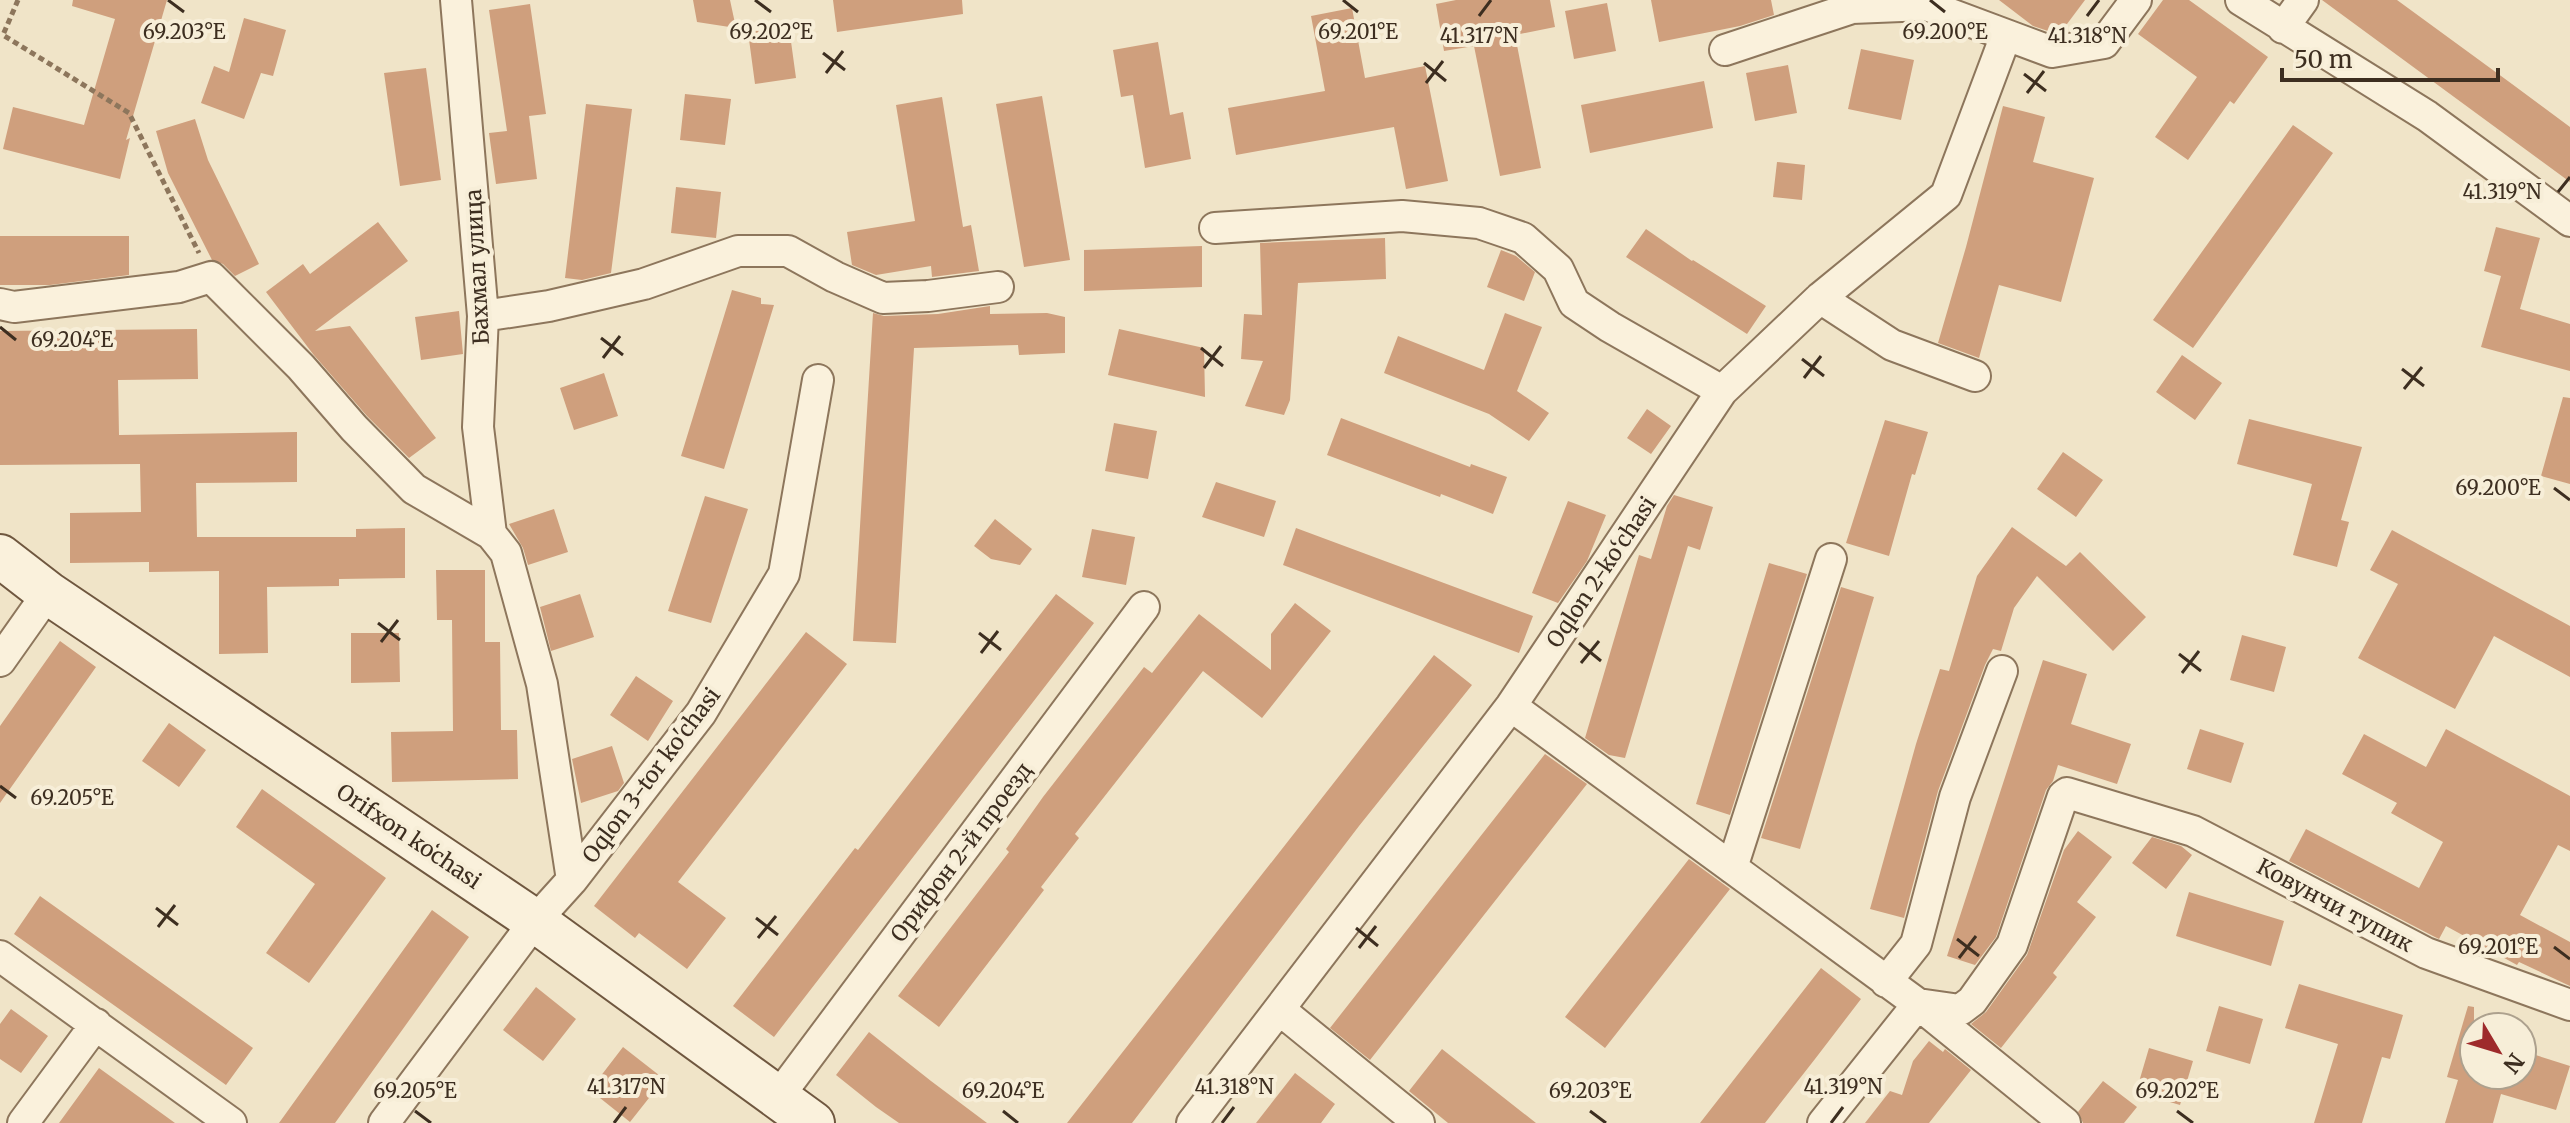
<svg xmlns="http://www.w3.org/2000/svg" width="2570" height="1123" font-family="Merriweather,serif">
	<style>
		.building { fill: #cf9f7d }
		.lines { fill: none; stroke-linecap: round; stroke-linejoin: round }
		.street-casing { stroke: #8d765c; stroke-width: 34 }
		.secondary-casing { stroke: #6f573f; stroke-width: 46 }
		.path { stroke: #8d765c; stroke-width: 5; stroke-dasharray: 6 4; stroke-linecap: butt }
		.street { stroke: #faf1dc; stroke-width: 30 }
		.secondary { stroke: #faf1dc; stroke-width: 42 }
		.ticks { fill: none; stroke: #3d2e20; stroke-width: 3 }
		.labels { text-anchor: middle; dominant-baseline: central; stroke-width: 8; stroke-linejoin: round; paint-order: stroke }
		.street-label { font-size: 22px; fill: #3d2e20; stroke: #f7eed8 }
		.ticks-label { font-size: 20px; text-anchor: middle; fill: #3d2e20; stroke: #f7eed8; stroke-width: 8; stroke-linejoin: round; paint-order: stroke }
	</style>
	<rect width="100%" height="100%" fill="#f0e4c8"/>
	<!-- building -->
	<path class="building" d="M73,0H167L126,140L130,138L120,179L3,149L13,107L84,125L115,19L72,6Z
		M693,0H730L736,28L697,22Z
		M833,0H962L963,14L837,32Z
		M1456,0H1550L1555,27L1515,35L1541,168L1500,176L1474,46L1444,51L1436,4Z
		M1651,0H1771L1774,15L1740,26L1659,42Z
		M1999,0H2085L2061,32L2054,33L2033,26Z
		M2163,0H2189L2268,57L2234,104L2230,101L2188,160L2155,137L2197,77L2138,34Z
		M2322,0H2397L2512,84L2570,127V182Z
		M1607,3L1616,51L1574,59L1565,11Z
		M530,4L546,114L529,116L537,179L496,184L489,133L507,131L489,10Z
		M1352,8L1365,78L1425,66L1448,181L1406,189L1394,127L1236,155L1228,108L1325,91L1311,16Z
		M244,18L286,30L273,76L261,73L244,119L201,103L214,66L229,72Z
		M789,27L796,78L755,84L748,32Z
		M1158,42L1170,115L1183,112L1191,159L1145,168L1133,95L1121,97L1113,50Z
		M1861,49L1914,60L1901,120L1848,109Z
		M1788,65L1797,113L1755,121L1746,73Z
		M426,68L441,180L400,186L384,73Z
		M1704,81L1713,128L1590,153L1581,105Z
		M685,94L731,99L725,145L680,140Z
		M1042,96L1070,260L1024,267L996,104Z
		M942,97L963,227L971,225L979,271L932,277L931,266L876,275L852,265L847,232L915,221L896,105Z
		M586,104L632,109L611,273L582,280L565,278Z
		M2003,106L2045,117L2033,162L2094,178L2061,302L1999,285L1979,358L1938,343L1966,247Z
		M195,119L208,160L259,264L235,276L223,264L212,260L168,173L156,131Z
		M2293,125L2333,153L2193,348L2153,320Z
		M1777,162L1805,165L1802,200L1773,197Z
		M676,187L721,192L716,238L671,233Z
		M378,222L408,261L315,331L350,326L436,438L409,458L367,416L313,354L266,292L303,264L310,274Z
		M2496,227L2540,238L2520,309L2570,324V371L2481,347L2501,276L2484,271Z
		M1646,229L1692,261L1693,260L1766,306L1747,334L1626,257Z
		M0,236H129V275L50,285H0Z
		M1385,238L1386,279L1298,283L1290,400L1284,415L1245,406L1263,361L1241,359L1244,314L1262,315L1260,243Z
		M1202,246V287L1084,291V250Z
		M1501,250L1516,256L1535,272L1524,301L1487,287Z
		M732,290L761,298V304L774,305L724,469L681,456Z
		M990,306V314L1047,313L1065,317V353L1019,355L1018,345L914,348L896,643L853,641L873,313L884,316L938,314Z
		M459,311L463,354L421,360L415,317Z
		M1505,313L1542,327L1517,391L1549,413L1529,441L1489,414L1384,373L1398,336L1484,370Z
		M197,329L198,379L118,380L119,435L297,432V482L196,483L197,537H356V529L405,528V578L339,579V586L267,587L268,653L219,654V571L149,572V562L70,563V513L141,512L140,464L0,465V331Z
		M1119,329L1204,348L1205,397L1108,375Z
		M2182,355L2222,383L2195,420L2156,392Z
		M604,373L618,416L574,430L560,388Z
		M2563,397L2570,398V484L2541,476Z
		M1647,409L1671,426L1651,454L1627,438Z
		M1341,418L1470,467L1471,464L1507,477L1493,514L1441,494L1440,497L1327,455Z
		M2249,419L2362,447L2341,520L2349,522L2337,567L2293,555L2312,484L2237,464Z
		M1885,420L1928,432L1915,475L1912,474L1889,556L1846,543Z
		M1114,423L1157,431L1148,479L1105,471Z
		M2063,452L2103,480L2076,517L2037,489Z
		M1216,482L1276,501L1264,537L1202,517Z
		M1674,495L1713,507L1700,550L1688,546L1625,758L1609,755L1585,738L1639,555L1651,559L1667,506Z
		M705,496L748,509L711,623L668,611Z
		M1568,501L1606,515L1587,561L1558,603L1532,593Z
		M554,509L568,552L528,565L523,548L509,524Z
		M995,519L1032,549L1020,565L991,559L974,546Z
		M2012,527L2066,566L2080,552L2146,617L2113,651L2037,576L2014,608L2001,651L1993,649L1985,665L1938,791L1904,918L1870,909L1916,744L1940,669L1949,671L1977,576Z
		M1296,528L1533,616L1519,653L1283,565Z
		M1092,529L1135,537L1126,585L1082,577Z
		M2392,530L2570,626V677L2494,636L2455,709L2358,658L2398,584L2370,570Z
		M1769,563L1807,574L1730,815L1696,804Z
		M436,570H485V642H500L501,730H517L518,779L392,782L391,732L453,731L452,620H437Z
		M1841,587L1874,597L1800,849L1761,838Z
		M580,594L594,637L551,651L540,607Z
		M1056,594L1094,623L774,1037L733,1006L855,848L858,850Z
		M1295,603L1331,631L1262,718L1203,671L1075,834L1079,838L1041,887L1044,890L939,1027L898,996L1009,852L1006,849L1043,797L1144,667L1152,673L1199,614L1271,670V634Z
		M806,632L847,664L678,882L726,918L687,969L639,933L635,938L594,906Z
		M351,633H399L400,682L351,683Z
		M2242,635L2286,647L2274,692L2230,680Z
		M60,641L96,667L0,803V726Z
		M1434,655L1472,685L1359,826L1132,1123H1067Z
		M2043,660L2087,674L2071,724L2131,744L2117,784L2058,765L2053,781L2046,790L1996,937L1975,965L1947,956Z
		M636,676L673,701L648,741L610,715Z
		M169,723L206,750L179,787L142,761Z
		M2200,729L2244,743L2231,783L2187,769Z
		M2446,729L2570,796V851L2558,845L2520,915L2570,942V986L2519,962L2517,965L2446,926L2439,939L2433,936L2289,861L2306,829L2419,888L2443,842L2391,813L2397,803L2342,774L2364,734L2426,767Z
		M612,746L624,783L618,791L581,803L572,759Z
		M1545,754L1587,784L1370,1060L1330,1028Z
		M262,789L386,878L309,983L266,953L315,884L236,827Z
		M2078,831L2112,857L2077,902L2096,917L2053,973L2057,977L2001,1048L1971,1024L1986,1012L2027,955L2064,850Z
		M2152,837L2181,846L2192,855L2166,889L2132,863Z
		M1689,859L1730,889L1605,1048L1565,1017Z
		M2189,892L2284,921L2271,966L2176,936Z
		M40,896L253,1048L226,1085L14,934Z
		M432,910L469,937L400,1033L335,1123H279Z
		M1821,968L1861,999L1815,1059L1765,1123H1700Z
		M2299,984L2403,1015L2390,1059L2382,1057L2362,1123H2314L2338,1044L2285,1028Z
		M536,987L576,1019L543,1061L503,1030Z
		M2219,1006L2263,1019L2250,1064L2206,1051Z
		M2468,1006L2474,1007V1075H2522L2526,1052L2570,1066L2556,1110L2501,1094L2493,1123H2445L2458,1080L2447,1077Z
		M11,1009L48,1036L21,1073L0,1059V1024Z
		M869,1032L931,1081L987,1123H899L876,1107L836,1075Z
		M1929,1041L1943,1052L1945,1049L1971,1070L1929,1123H1865L1890,1091L1902,1095L1913,1061Z
		M623,1047L664,1079L630,1122L590,1090Z
		M2149,1048L2193,1061L2180,1105L2136,1092Z
		M1442,1049L1536,1123H1448L1409,1091Z
		M99,1068L175,1123H59Z
		M1295,1073L1335,1104L1321,1123H1256Z
		M2103,1081L2137,1107L2124,1123H2083L2078,1112Z"/>
	<g class="lines">
		<defs>
			<path id="street" d="M456,0L483,316L478,427L491,534
				M2241,0L2427,116L2570,221
				M2283,28L2303,0
				M1725,50L1852,8L1926,5L2052,52L2104,43L2136,0
				M1215,228L1402,216L1479,223L1523,238L1558,269L1574,303L1610,327L1722,391
				M1820,298L1892,345L1975,376
				M0,304L14,307L179,287L211,277L301,367L354,428L414,489L491,534L506,553L542,684L572,880
				M483,316L549,306L644,284L738,251H788L835,277L883,298L928,296L998,287
				M0,661L48,593
				M1511,706L1918,1004L2065,1123
				M1732,868L1831,559
				M0,956L231,1123
				M1886,982L1916,944L1955,797L2002,671
				M1280,1010L1419,1123
				M778,1097L1144,607
				M23,1123L96,1024
				M384,1123L535,921L572,880L701,713L784,574L818,380
				M1192,1123L1511,706L1722,391L1820,298L1946,195L2006,35
				M1823,1123L1918,1004L1960,1010L1972,1001L2012,945L2063,796L2067,793L2193,831L2426,953L2570,1005"/>
			<path id="secondary" d="M0,556L48,593L535,921L813,1123"/>
		</defs>
		<!-- street casing -->
		<use href="#street" class="street-casing"/>
		<!-- secondary casing -->
		<use href="#secondary" class="secondary-casing"/>
		<!-- path -->
		<path class="path" d="M18,0L3,35L129,113L199,253"/>
		<!-- street -->
		<use href="#street" class="street"/>
		<!-- secondary -->
		<use href="#secondary" class="secondary"/>
	</g>
	<!-- ticks -->
	<path class="ticks" d="M168,0L184,12M755,0L771,12M1343,0L1358,12M1930,0L1945,12M1479,16L1491,0M2087,16L2099,0M823,53L845,70M1424,63L1446,81M826,73L843,51M2024,74L2046,91M1426,83L1443,61M2027,93L2044,71M2558,192L2570,177M0,327L16,340M601,338L623,355M1201,348L1223,366M603,358L620,336M1802,359L1824,376M1204,368L1221,346M2402,369L2424,386M1804,378L1821,356M2404,389L2422,367M2554,488L2570,500M378,623L400,640M979,633L1001,650M381,642L398,620M1579,643L1601,661M981,653L998,631M2179,654L2201,671M1581,663L1599,641M2182,673L2199,651M0,786L16,798M156,908L178,925M756,918L778,935M158,927L175,905M1356,928L1378,946M758,938L776,916M1957,939L1979,956M2554,947L2570,959M1359,948L1376,926M1959,958L1976,936M415,1111L431,1123M1003,1111L1018,1123M1590,1111L1606,1123M2177,1111L2193,1123M614,1123L626,1107M1222,1123L1234,1107M1831,1123L1843,1107"/>
	<g class="labels">
		<!-- street labels -->
		<g class="street-label">
			<text transform="translate(477 267) rotate(-93)">Бахмал улица</text>
			<text transform="translate(1601 572) rotate(-56)">Oqlon 2-ko‘chasi</text>
			<text transform="translate(651 775) rotate(-53)">Oqlon 3-tor ko'chasi</text>
			<text transform="translate(409 836) rotate(34)">Orifxon koʻchasi</text>
			<text transform="translate(961 852) rotate(-53)">Орифон 2-й проезд</text>
			<text transform="translate(2335 905) rotate(28)">Ковунчи тупик</text>
		</g>
	</g>
	<g class="ticks-label">
		<text x="184" y="39">69.203°E</text>
		<text x="771" y="39">69.202°E</text>
		<text x="1358" y="39">69.201°E</text>
		<text x="1945" y="39">69.200°E</text>
		<text x="1479" y="43">41.317°N</text>
		<text x="2087" y="43">41.318°N</text>
		<text x="2502" y="199">41.319°N</text>
		<text x="72" y="347">69.204°E</text>
		<text x="2498" y="495">69.200°E</text>
		<text x="72" y="805">69.205°E</text>
		<text x="2498" y="954">69.201°E</text>
		<text x="626" y="1094">41.317°N</text>
		<text x="1234" y="1094">41.318°N</text>
		<text x="1843" y="1094">41.319°N</text>
		<text x="415" y="1098">69.205°E</text>
		<text x="1003" y="1098">69.204°E</text>
		<text x="1590" y="1098">69.203°E</text>
		<text x="2177" y="1098">69.202°E</text>
	</g>
	<!-- north arrow -->
	<g transform="translate(2498 1051) rotate(128)"><circle r="38" fill="#f7eed8" stroke="#ada18e" stroke-width="2"/>
	<path d="M0-6L14 30L0 20L-14 30Z" fill="#9e2a2b"/>
	<text y="-12" font-size="22" font-weight="bold" text-anchor="middle" fill="#3d2e20">N</text>
	</g>
	<!-- scale -->
	<path d="M2282 68v12h216v-12" fill="none" stroke="#3d2e20" stroke-width="4"/>
	<text x="2294" y="68" font-size="24" fill="#3d2e20" stroke="#f7eed8" stroke-width="6" paint-order="stroke">50 m</text>
</svg>
